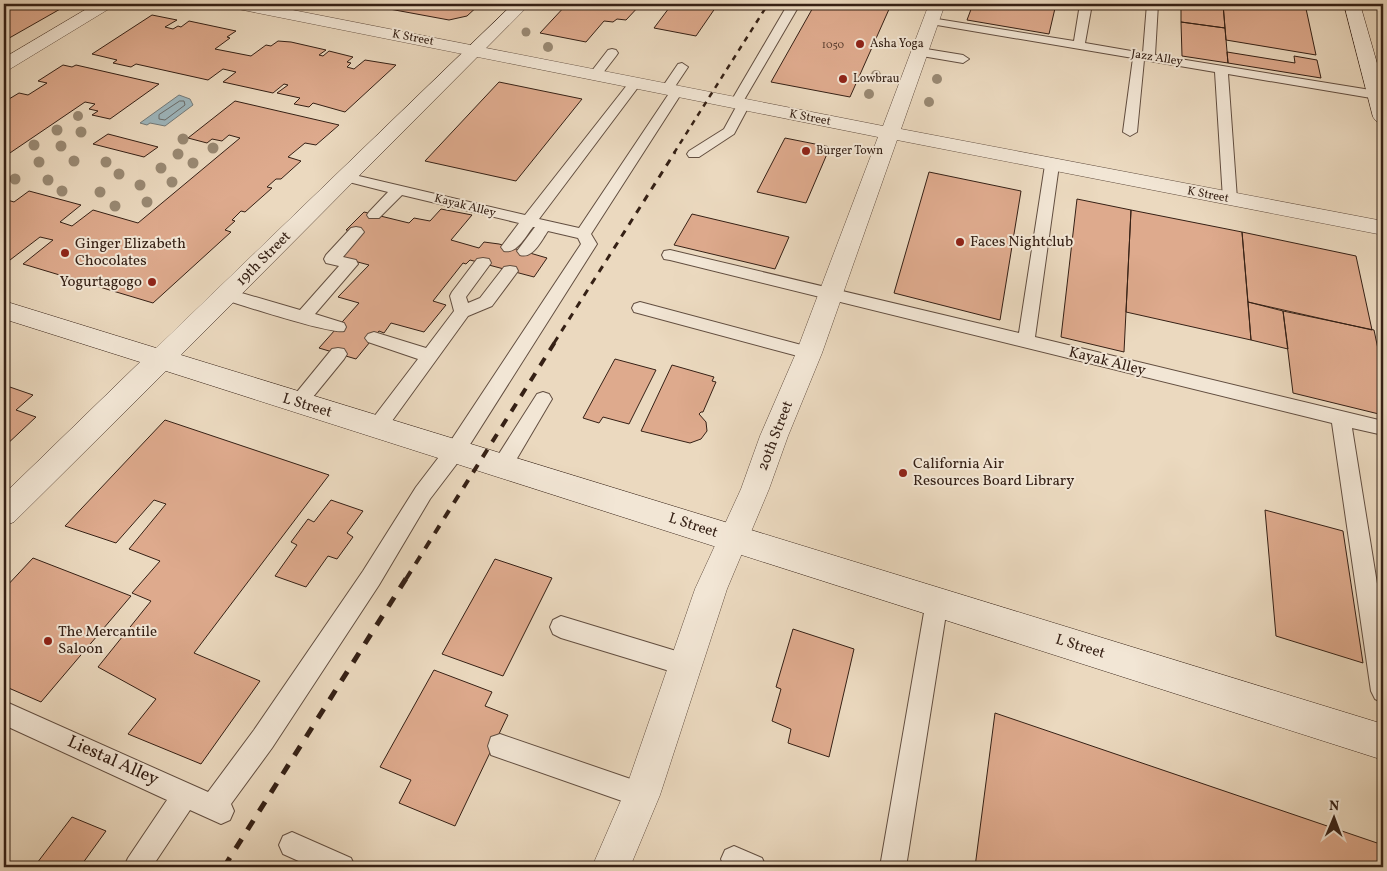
<svg xmlns="http://www.w3.org/2000/svg" width="1387" height="871" font-family="Vollkorn,serif">
	<style>
		.water { fill: #9eb7be; stroke: #747b7a }
		.lines { fill: none; stroke-linecap: round; stroke-linejoin: round }
		.shore { stroke: #6a6c6a; stroke-width: 1 }
		.building { fill: #deaa8d; stroke: #352015 }
		.service-casing { stroke: #624e40; stroke-width: 2 }
		.minor-casing { stroke: #624e40; stroke-width: 1 }
		.secondary-casing { stroke: #352015; stroke-width: 1 }
		.service { fill: #f2e6d5; fill-rule: evenodd }
		.minor { fill: #f2e6d5; fill-rule: evenodd }
		.secondary { fill: #f2e6d5; fill-rule: evenodd }
		.rail-far3 { stroke: #352015; stroke-width: 2.5; stroke-dasharray: 5.5 5.5; stroke-linecap: butt }
		.rail-far2 { stroke: #352015; stroke-width: 3; stroke-dasharray: 7 7; stroke-linecap: butt }
		.rail-far1 { stroke: #352015; stroke-width: 4; stroke-dasharray: 9 9; stroke-linecap: butt }
		.rail { stroke: #352015; stroke-width: 5; stroke-dasharray: 11 11; stroke-linecap: butt }
		.tree { fill: #998973 }
		.poi-dot { fill: #8f2418; stroke: #f2e6d5; stroke-width: 2 }
		.labels { text-anchor: middle; dominant-baseline: central; stroke-width: 4; stroke-linejoin: round; paint-order: stroke }
		.far-number-label { font-size: 11px; fill: #5f4233 }
		.far-street-label { font-size: 12px; fill: #352015; stroke: #f2e6d5 }
		.far-poi-label { font-size: 12px; fill: #352015; stroke: #f2e6d5; text-anchor: start }
		.poi-label { font-size: 15px; fill: #352015; stroke: #f2e6d5; text-anchor: start }
		.street-label { font-size: 15px; fill: #352015; stroke: #f2e6d5 }
		.near-street-label { font-size: 18px; fill: #352015; stroke: #f2e6d5 }
	</style>
	<rect width="100%" height="100%" fill="#ebd9bf"/>
	<filter id="stains"><feTurbulence type="fractalNoise" baseFrequency=".004" numOctaves="4"/><feColorMatrix values="0 0 0 0 .2 0 0 0 0 .09 0 0 0 0 .02 0 0 0 .5 -.17"/></filter>
	<radialGradient id="worn" r=".72"><stop offset=".6" stop-color="#630" stop-opacity="0"/><stop offset="1" stop-color="#630" stop-opacity=".3"/></radialGradient>
	<!-- water -->
	<path class="water" d="M179,95L190,99L193,105L165,126L150,123L147,125L140,123Z"/>
	<g class="lines">
		<!-- shore -->
		<path class="shore" d="M180,101H184L185,105L165,120L159,119V115Z"/>
	</g>
	<!-- building -->
	<path class="building" d="M4,4H69L4,41Z
		M362,4H390L384,8Z
		M390,4H480L467,16L449,20L384,8Z
		M567,4H641L626,20L617,19L613,22L604,21L586,42L540,33Z
		M672,4H718L696,36L654,28Z
		M815,4H888L886,7H890L850,97L771,82Z
		M973,4H1056L1049,34L967,20Z
		M1181,4H1223L1225,28L1181,22Z
		M1223,4H1305L1316,55L1226,40Z
		M152,15L177,20L165,27L173,29L178,26L181,27L189,21L236,31L227,37L230,38L215,49L251,56L266,45L271,46L278,41L291,42L326,50L319,55L323,56L329,51L353,57L347,62L351,63L347,67L354,69L365,60L396,65L345,112L313,103L309,107L294,104L300,98L277,93L288,85L284,84L273,93L223,82L236,72L223,69L208,80L136,64L131,67L113,63L117,60L92,54Z
		M1181,22L1225,28L1228,63L1182,56Z
		M1227,52L1295,63L1294,56L1317,60L1321,78L1228,63Z
		M63,65L72,67L76,65L159,84L110,119L92,115L98,111L89,109L95,104L85,102L4,157V102L19,93L28,95L47,83L38,81Z
		M499,82L582,99L516,181L425,161Z
		M235,101L339,125L316,145L305,143L288,157L301,161L281,179H276L267,187L272,188L245,212L241,211L232,220L235,221L225,230L231,232L153,303L23,264L53,240L40,237L10,260L4,258V199L14,202L29,191L81,205L60,222L72,226L93,210L138,223L240,138L229,135L222,141L212,139L207,143L188,138Z
		M108,134L158,147L144,157L93,144Z
		M785,138L830,147L806,203L757,192Z
		M929,172L1021,191L1000,320L894,293Z
		M1077,199L1131,210L1124,352L1061,337Z
		M441,209L472,215L451,240L479,248L484,242L499,244L547,258L534,277L470,260L466,264L463,263L433,301L446,305L424,332L391,323L384,333L379,331L356,359L319,348L359,303L338,297L369,265L339,257L361,233L346,230L364,212L409,223L414,218L430,221Z
		M1131,210L1242,232L1251,340L1126,312Z
		M692,214L789,237L775,269L674,245Z
		M1242,232L1356,256L1372,330L1248,302Z
		M1248,302L1283,311L1288,349L1251,340Z
		M1283,311L1374,330L1383,373V415L1293,393Z
		M615,359L656,370L629,424L603,417L599,423L583,418Z
		M672,365L714,377L712,381L716,382L703,412H701L699,414L706,422L707,431L701,439L690,443L641,431Z
		M4,385L33,395L16,410L36,417L4,447Z
		M165,420L329,475L194,653L260,681L201,764L128,734L156,699L98,667L151,601L132,593L160,561L129,549L166,504L154,500L116,543L65,526Z
		M331,500L363,511L347,533L353,537L337,559L328,556L306,587L275,576L297,545L291,542L308,519L314,522Z
		M1265,510L1343,531L1363,663L1276,636Z
		M33,558L131,596L41,702L4,686V589Z
		M495,559L552,578L503,676L442,654Z
		M793,629L854,649L829,757L788,743L791,729L772,721L781,689L776,687Z
		M434,670L492,692L485,706L508,715L455,826L399,803L411,780L380,767Z
		M995,713L1383,845V867H975Z
		M72,817L106,831L80,867H34Z"/>
	<g class="lines">
		<defs>
			<path id="service" d="M788,4H800L744,100L750,104L734,134L699,157H689L687,154L689,151L724,129L736,107L730,103Z
				M1080,4H1092L1085,43L1143,53L1147,4H1158L1155,55L1383,92V100L1228,74L1237,199L1235,202H1225L1223,199L1215,72L1144,60L1137,132L1130,136L1123,132L1133,58L931,24L925,21L931,18L1074,41Z
				M920,48L963,55L969,59L963,63L916,55L914,52Z
				M612,49L616,50L618,53L616,56L599,78H591L589,75L591,72L608,50Z
				M682,63L688,67L674,88H681L683,91L591,234L597,244L462,457L430,499L379,585L272,748L231,804L234,811L230,820L221,824L190,810L152,867H124L128,858L167,800L4,725V701L208,792L254,730L363,571L416,487L448,445L581,244L578,238L548,231C541,241 533,259 520,255L517,251L535,227H533C525,237 517,254 504,251L501,247L519,223L402,195L379,218H369L367,215L369,212L388,192L341,180L339,177L341,174L346,173L525,215L631,80H639L641,83L639,86L539,219L579,228L670,92H663L661,89L678,64Z
				M1052,161L1059,165L1035,337L1383,421V435L1352,428L1383,621V703L1375,699L1371,691L1332,423L670,260L664,259L662,255L664,251L670,250L1019,333L1045,165Z
				M356,227L361,228L364,232L343,257L356,260L358,264L315,314L344,323L346,327L344,331C332,335 242,305 222,299L220,295L222,291L228,289L300,310L339,266L326,263L324,259L326,255L351,228Z
				M483,258L489,259L491,263L466,297L468,303L480,298L504,267L510,266L516,267L518,271L492,306L468,316L384,432L377,434L370,432L368,427L370,422L418,359L368,342L365,338L368,334L374,332L426,348L454,311L450,296L452,292L477,259Z
				M640,302L809,347L815,348L818,353L815,358L809,359L634,312L632,308L634,304Z
				M338,348L344,349L347,354L344,359L304,408L298,410L292,408L289,403L292,398L332,349Z
				M543,392L549,394L552,399L549,404L509,472L502,474L495,472L492,466L495,460L537,394Z
				M937,591L945,594L948,601L906,867H880L926,601L929,594Z
				M561,616L686,654L694,657L697,665L694,673L686,676L561,638L553,634L550,627L553,620Z
				M500,734L651,786L655,795L651,804L642,808L491,755L488,746L491,737Z
				M292,832L351,858L355,867H312L283,854L279,845L283,836Z
				M734,846L762,858L766,867H724L721,859L725,850Z"/>
			<path id="minor" d="M95,4H114L112,7L10,69L4,70V58Z
				M230,4H262L883,126L929,4H945L901,129L1383,221V235L897,140L822,353L788,436L769,489L727,589L660,795L630,867H592L625,791L695,589L741,489L760,436L796,353L878,137L238,9L232,7Z"/>
			<path id="secondary" d="M513,4H530L181,355L1383,724V760L166,371L14,522L4,526V494L140,362L4,319V301L156,348Z
				M1344,4H1360L1383,84V123L1376,121L1373,117Z"/>
		</defs>
		<!-- service casing -->
		<use href="#service" class="service-casing"/>
		<!-- minor casing -->
		<use href="#minor" class="minor-casing"/>
		<!-- secondary casing -->
		<use href="#secondary" class="secondary-casing"/>
		<!-- service -->
		<use href="#service" class="service"/>
		<!-- minor -->
		<use href="#minor" class="minor"/>
		<!-- secondary -->
		<use href="#secondary" class="secondary"/>
		<!-- rail-far3 -->
		<path class="rail-far3" d="M674,153L768,4"/>
		<!-- rail-far2 -->
		<path class="rail-far2" d="M554,343L675,152"/>
		<!-- rail-far1 -->
		<path class="rail-far1" d="M406,579L555,342"/>
		<!-- rail -->
		<path class="rail" d="M224,867L407,577"/>
	</g>
	<!-- trees -->
	<g class="tree">
		<circle cx="526" cy="32" r="4.5"/>
		<circle cx="548" cy="47" r="5"/>
		<circle cx="876" cy="75" r="5"/>
		<circle cx="937" cy="79" r="5"/>
		<circle cx="869" cy="94" r="5"/>
		<circle cx="929" cy="102" r="5"/>
		<circle cx="78" cy="116" r="5"/>
		<circle cx="57" cy="130" r="5.5"/>
		<circle cx="81" cy="132" r="5.5"/>
		<circle cx="183" cy="139" r="5.5"/>
		<circle cx="34" cy="145" r="5.5"/>
		<circle cx="61" cy="146" r="5.5"/>
		<circle cx="213" cy="148" r="5.5"/>
		<circle cx="178" cy="154" r="5.5"/>
		<circle cx="74" cy="161" r="5.5"/>
		<circle cx="39" cy="162" r="5.5"/>
		<circle cx="106" cy="162" r="5.5"/>
		<circle cx="193" cy="163" r="5.5"/>
		<circle cx="161" cy="168" r="5.5"/>
		<circle cx="119" cy="174" r="5.5"/>
		<circle cx="15" cy="179" r="5.5"/>
		<circle cx="48" cy="180" r="5.5"/>
		<circle cx="172" cy="182" r="5.5"/>
		<circle cx="140" cy="185" r="5.5"/>
		<circle cx="62" cy="191" r="5.5"/>
		<circle cx="100" cy="192" r="5.5"/>
		<circle cx="147" cy="202" r="5.5"/>
		<circle cx="115" cy="206" r="5.5"/>
	</g>
	<!-- markers -->
	<g class="poi-dot">
		<circle cx="860" cy="44" r="5"/>
		<circle cx="843" cy="79" r="5"/>
		<circle cx="806" cy="151" r="5"/>
		<circle cx="960" cy="242" r="5"/>
		<circle cx="65" cy="253" r="5"/>
		<circle cx="152" cy="282" r="5"/>
		<circle cx="903" cy="473" r="5"/>
		<circle cx="48" cy="641" r="5"/>
	</g>
	<g class="labels">
		<!-- far-number labels -->
		<g class="far-number-label">
			<text x="833" y="45">1050</text>
		</g>
		<!-- far-street labels -->
		<g class="far-street-label">
			<text transform="translate(413 38) rotate(11)">K Street</text>
			<text transform="translate(1157 58) rotate(9)">Jazz Alley</text>
			<text transform="translate(810 118) rotate(11)">K Street</text>
			<text transform="translate(1208 195) rotate(11)">K Street</text>
			<text transform="translate(465 206) rotate(14)">Kayak Alley</text>
		</g>
		<!-- far-poi labels -->
		<g class="far-poi-label">
			<text x="870" y="44">Asha Yoga</text>
			<text x="853" y="79">Lowbrau</text>
			<text x="816" y="151">Burger Town</text>
		</g>
		<!-- poi labels -->
		<g class="poi-label">
			<text x="970" y="242">Faces Nightclub</text>
			<text x="75" y="244">Ginger Elizabeth<tspan x="75" dy="17">Chocolates</tspan></text>
			<text x="142" y="282" text-anchor="end">Yogurtagogo</text>
			<text x="913" y="464">California Air<tspan x="913" dy="17">Resources Board Library</tspan></text>
			<text x="58" y="632">The Mercantile<tspan x="58" dy="17">Saloon</tspan></text>
		</g>
		<!-- street labels -->
		<g class="street-label">
			<text transform="translate(264 259) rotate(-45)">19th Street</text>
			<text transform="translate(1107 362) rotate(14)">Kayak Alley</text>
			<text transform="translate(307 406) rotate(17)">L Street</text>
			<text transform="translate(776 436) rotate(-69)">20th Street</text>
			<text transform="translate(693 526) rotate(18)">L Street</text>
			<text transform="translate(1080 647) rotate(17)">L Street</text>
		</g>
		<!-- near-street labels -->
		<g class="near-street-label">
			<text transform="translate(113 761) rotate(24)">Liestal Alley</text>
		</g>
	</g>
	<!-- margin -->
	<rect width="1387" height="871" fill="none" stroke="#ebd9bf" stroke-width="20"/>
	<rect x="5" y="5" width="1377" height="861" fill="none" stroke="#352015" stroke-width="2.5"/>
	<rect x="10" y="10" width="1367" height="851" fill="none" stroke="#352015"/>
	<!-- north arrow -->
	<g transform="translate(1334 818) rotate(1)" stroke="#f2e6d5" stroke-width="4" paint-order="stroke">
	<path d="M0-4L9 19L0 12L-9 19Z" fill="#352015"/>
	<text y="-8" font-size="14" font-weight="bold" text-anchor="middle" fill="#352015">N</text>
	</g>
	<rect width="100%" height="100%" filter="url(#stains)"/>
	<rect width="100%" height="100%" fill="url(#worn)"/>
</svg>
